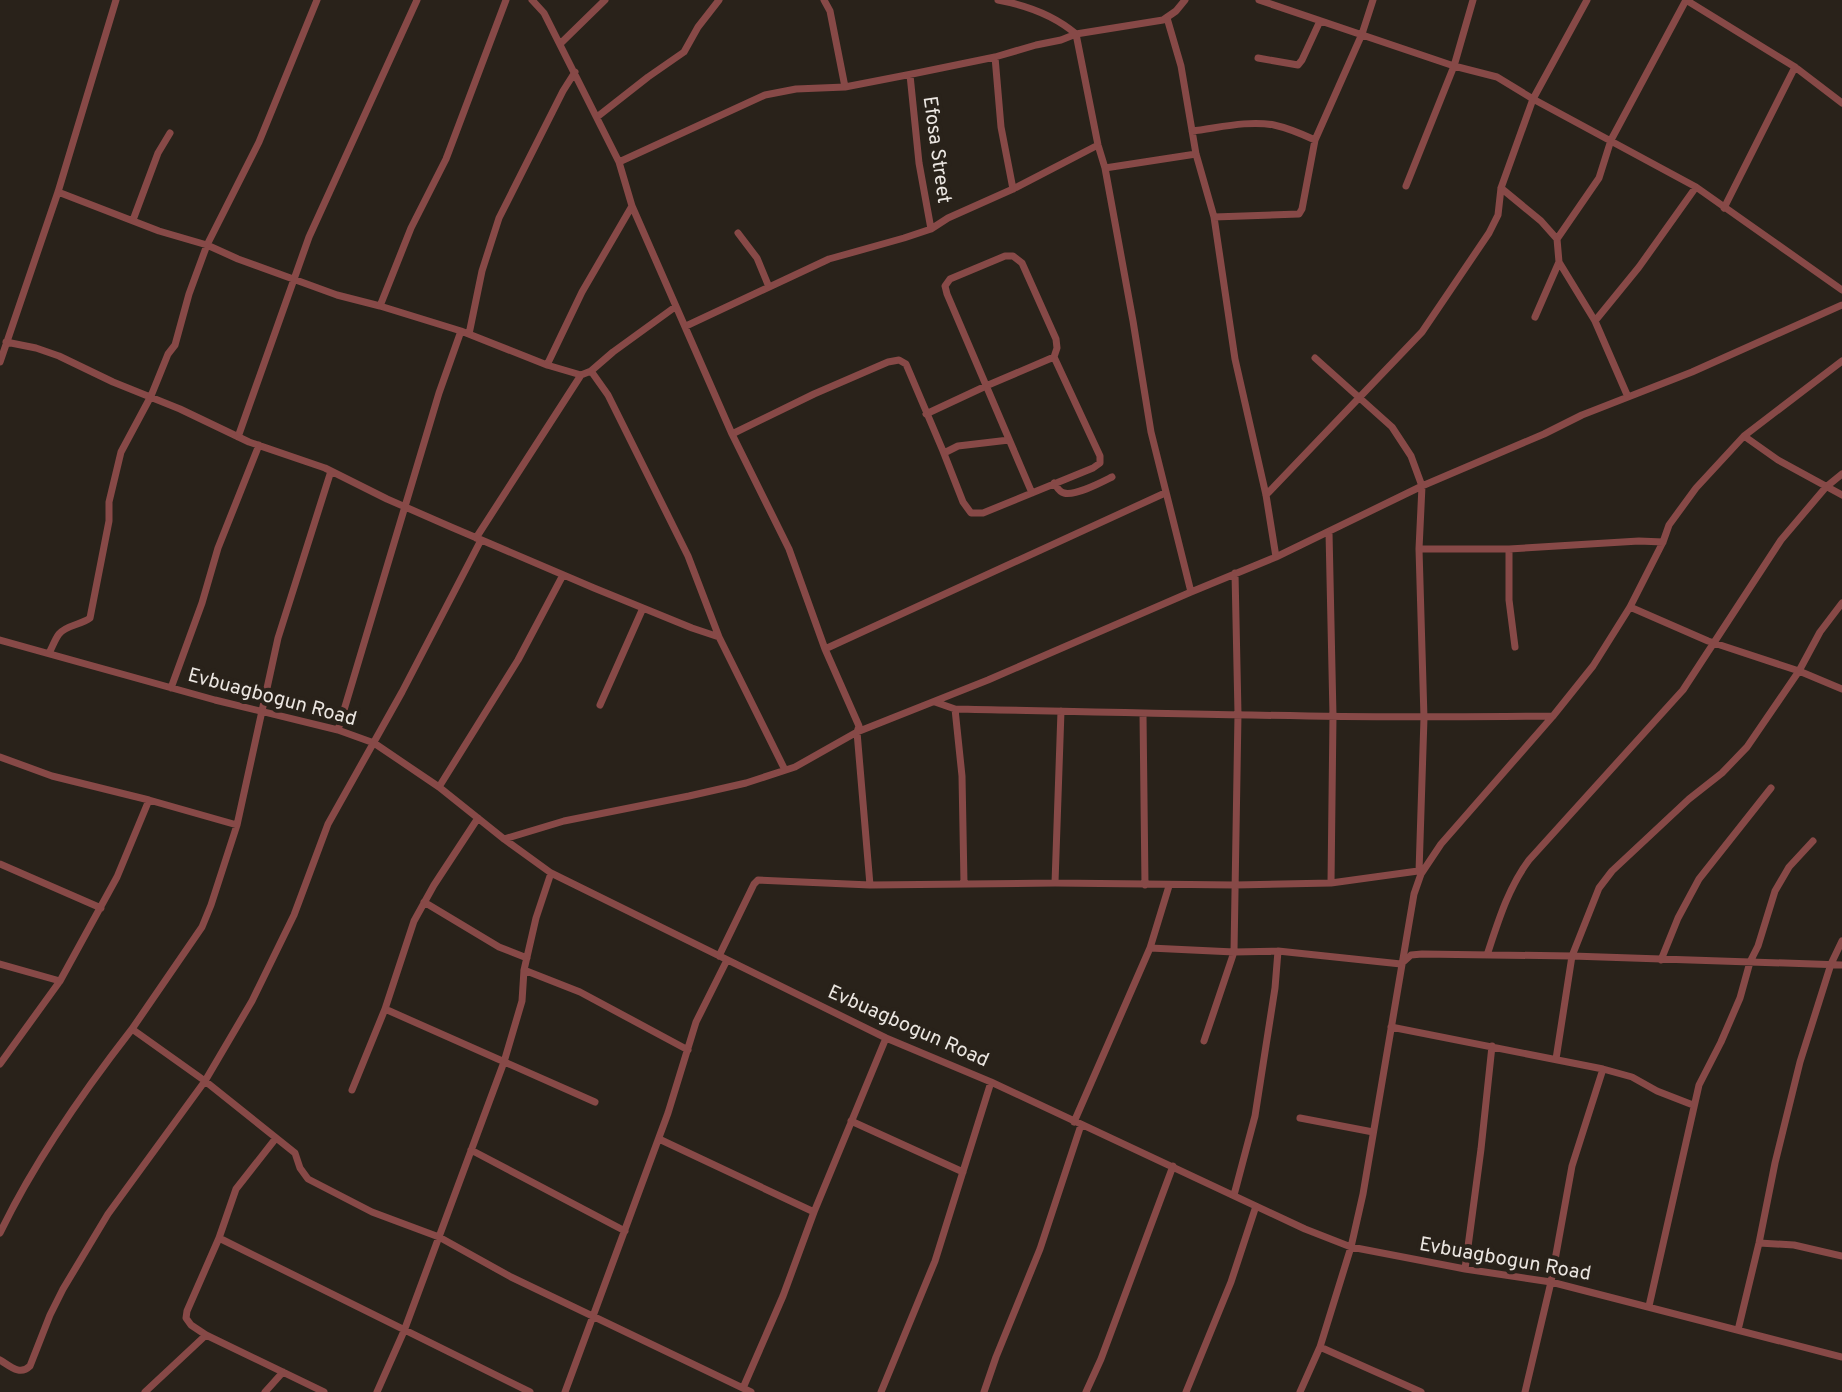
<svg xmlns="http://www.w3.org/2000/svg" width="1842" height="1392" font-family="Overpass,sans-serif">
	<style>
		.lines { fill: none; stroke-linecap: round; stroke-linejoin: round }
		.street { stroke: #874947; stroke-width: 7 }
		.labels { text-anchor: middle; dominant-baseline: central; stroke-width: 8; stroke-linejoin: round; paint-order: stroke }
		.street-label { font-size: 20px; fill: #ebe6e1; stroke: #29221a }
	</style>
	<rect width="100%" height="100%" fill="#29221a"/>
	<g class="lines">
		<!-- street -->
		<path class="street" d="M824,0L830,11L845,87
			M998,0C1025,5 1055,16 1076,34L1098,145L1105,168L1133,321L1151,432L1191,592
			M1259,0L1454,66L1497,77L1533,99L1696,187L1842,290
			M1686,0L1795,67L1842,103
			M1167,18L1181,66L1196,154L1214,217L1235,359L1266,495L1276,557
			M560,44L605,0
			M995,57L1001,127L1013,189
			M1258,58L1298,65L1302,60L1320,21
			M910,75L919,163L931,229
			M597,117L648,77L684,52L698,27L719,0
			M1192,131C1218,128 1248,120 1274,125C1288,128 1302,134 1315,140
			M619,162L765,95L796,89L845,87L917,73L995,57L1036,45L1061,40L1076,34L1163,20L1176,11L1185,0
			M1105,168L1196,154
			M1406,186L1454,66L1473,0
			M1501,188L1541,221L1557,239L1559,262L1595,321L1628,397
			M58,192L159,231L207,245L238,259L337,295L380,306L461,331L547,365L581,375L591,371L608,395L688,556L719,637
			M1724,208L1795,67
			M1214,217L1299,214L1302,209L1315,140L1362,34L1373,0
			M133,220L158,153L170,133
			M738,233L757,258L769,287
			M1557,239L1599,178L1611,140L1686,0
			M380,306L411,228L446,159L506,0
			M1535,317L1559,262
			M1595,321L1639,267L1696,187
			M686,326L829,259L904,238L931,229L948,218L1013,189L1098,145
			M469,334L482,271L499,218L563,91L575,72
			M6,342L36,348L59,356L113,382L180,409L249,442L325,468L387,499L451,527L594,588L692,628L719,637L785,770
			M1315,358L1392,427L1411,456L1422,486L1419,549L1424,718L1419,872
			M0,362L58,192L116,0
			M547,365L582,292L632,206
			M591,371L613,352L675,307
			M926,414L986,386L993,383L1054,357L1057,348L1056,339L1022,263L1013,256H1005L950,279L945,286L947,294C975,361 1004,427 1032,493
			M732,434L814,394L888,362L899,360L906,364L943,451L963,502L971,513H983L1093,468L1100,463V456L1054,357
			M1744,436L1778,460L1842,495
			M238,437L309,237L417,0
			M944,453L958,446L1009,440
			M331,471L278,638L237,825L211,905L202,927L132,1029L205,1081L295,1153L300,1168L308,1179L372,1212L439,1237L511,1277L751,1392
			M1054,483C1057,487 1059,492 1064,493C1076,496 1102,482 1112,477
			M1266,495L1422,332L1489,233L1498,215L1501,188L1533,99L1587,0
			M1329,532L1333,716L1331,883
			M476,538L581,375
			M1419,549H1509L1639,541L1663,542
			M1509,549V600L1515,647
			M1630,607L1708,641L1799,671L1842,689
			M0,640L215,700L338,730L374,743L439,787L504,839L551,873L886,1038L991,1082L1305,1229L1351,1247L1465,1269L1551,1282L1842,1357
			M825,649L1165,493
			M49,653C52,648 55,639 59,634C66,625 81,625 90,618L109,521V502L121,452L151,396L168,354L175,345L189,294L207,245L259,142L317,0
			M171,688L202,603L218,548L259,445
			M935,702L955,709C1154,713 1354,719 1553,716
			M600,705L643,608
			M955,709L962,776L964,883
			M1143,714L1145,885
			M338,730L439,393L461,331
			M0,757L52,776L149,800L237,825
			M439,787L518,660L563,575
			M504,839L564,821L689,796L746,783L795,767L857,732L859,726L825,649L789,549L732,434L632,206L619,162L544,13L532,0
			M0,864L101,908
			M1055,883L1061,711
			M870,885L857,732L988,680L1191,592L1276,557L1422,486L1544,434L1582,415L1692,372L1842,305
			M424,902L499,947L527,958
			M1150,948L1234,952L1278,951L1401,964L1411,955L1422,954L1572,956L1842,965
			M1487,955C1498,922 1508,888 1529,860L1683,690L1781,540L1826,487L1842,474
			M719,956L754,884L758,880L870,885L1055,883L1235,885L1331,883L1418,871
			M1661,960L1678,918L1699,879L1771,788
			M0,964L60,981
			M524,970L580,992L688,1050
			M385,1009L414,921L434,885L478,818
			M1391,1027L1603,1069L1632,1077L1657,1091L1693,1105
			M1204,1041L1234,952L1238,714L1235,573
			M1556,1059L1572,956L1599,888L1612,871L1689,799L1722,773L1747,747L1799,671L1820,632L1842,603
			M0,1064L60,981L117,877L149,800
			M352,1090L385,1009L595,1102
			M1300,1118L1373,1132
			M851,1121L963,1172
			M1074,1122L1150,948L1169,886
			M276,1138L236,1189L219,1238L187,1311L186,1318L191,1325L206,1335L324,1392
			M659,1139L814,1212
			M471,1150L625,1231
			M1234,1195L1255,1116L1275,988L1278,951
			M0,1233C35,1160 83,1092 132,1029
			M219,1238L530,1392
			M1759,1243L1794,1245L1842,1256
			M1465,1269L1481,1149L1492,1046
			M1649,1306L1699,1085L1721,1042L1740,998L1750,962L1758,946L1775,891L1789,867L1813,841
			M1738,1330L1759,1243L1775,1163L1800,1062L1831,964L1842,941
			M1320,1347L1421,1392
			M0,1360C10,1366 20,1376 30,1366L50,1315L63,1289L108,1214L205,1081L252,1001L294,915L328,824L402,692L481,540
			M743,1388L783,1296L814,1212L886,1038
			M145,1392L206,1335
			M265,1392L283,1372
			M377,1392L404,1331L504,1062L522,1001L524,970L536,918L551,873
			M565,1392L668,1113L696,1022L727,960
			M881,1392L935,1261L991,1082
			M984,1392L996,1357L1040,1249L1081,1125
			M1086,1392L1101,1359L1173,1166
			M1186,1392L1231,1282L1256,1206
			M1300,1392L1320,1347L1351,1247L1363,1194L1414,894L1421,874L1441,844L1553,716L1593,666L1630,607L1663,542L1669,525L1696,488L1744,436L1842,361
			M1525,1392L1551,1282L1572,1166L1603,1069"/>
	</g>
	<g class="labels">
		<!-- street labels -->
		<g class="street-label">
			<text transform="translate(936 150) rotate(82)">Efosa Street</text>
			<text transform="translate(272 698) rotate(15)">Evbuagbogun Road</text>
			<text transform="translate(908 1027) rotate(24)">Evbuagbogun Road</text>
			<text transform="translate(1505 1260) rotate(10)">Evbuagbogun Road</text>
		</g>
	</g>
</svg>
